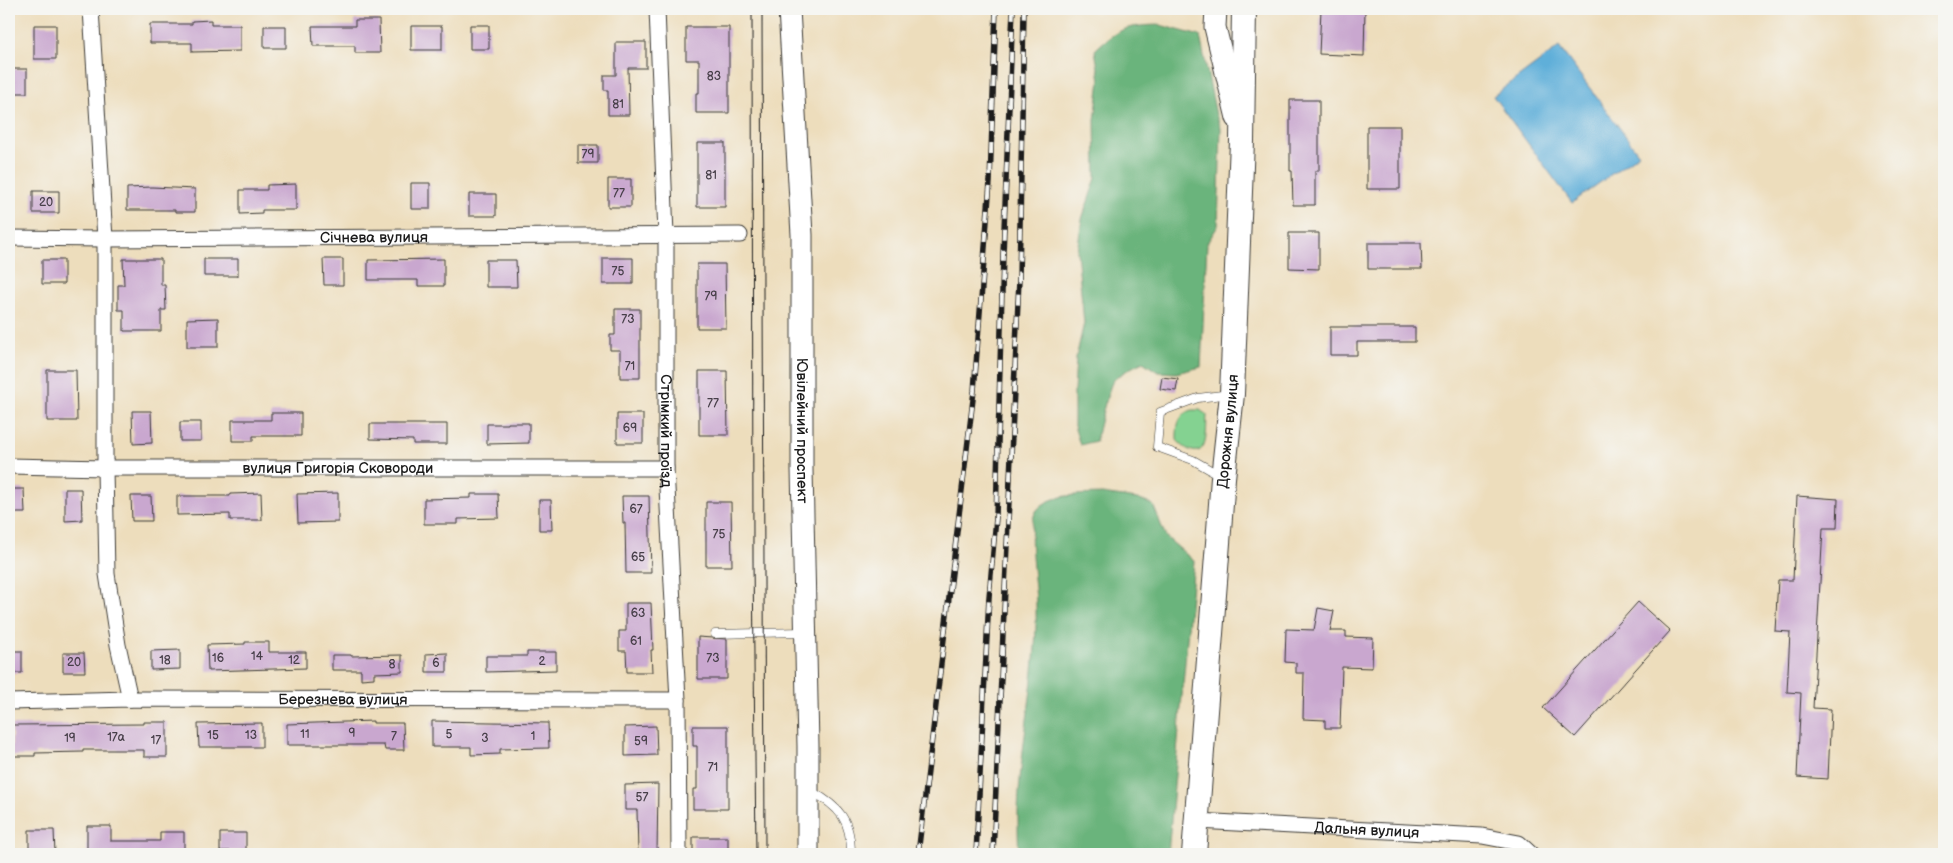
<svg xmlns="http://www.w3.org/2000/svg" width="1953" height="863" font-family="'Balsamiq Sans',sans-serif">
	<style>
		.green { fill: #84d291; stroke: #507756 }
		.forest { fill: #6bb47b; stroke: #44684c }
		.water { fill: #5fafd9; stroke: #3e667a }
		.building { fill: #c9a7cf }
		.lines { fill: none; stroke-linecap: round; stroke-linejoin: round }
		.lane-casing { stroke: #3b3934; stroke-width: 9 }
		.street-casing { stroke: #3b3934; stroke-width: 17 }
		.secondary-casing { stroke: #3b3934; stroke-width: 23 }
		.primary-casing { stroke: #3b3934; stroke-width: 26 }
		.lane { stroke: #fff; stroke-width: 8 }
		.street { stroke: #fff; stroke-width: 15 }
		.secondary { stroke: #fff; stroke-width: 21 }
		.primary { stroke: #fff; stroke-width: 24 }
		.tram { stroke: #1c1c1c; stroke-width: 1 }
		.rail-casing { stroke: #1c1c1c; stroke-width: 5.5 }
		.rail { stroke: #f6f6f2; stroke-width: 4; stroke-dasharray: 11; stroke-linecap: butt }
		.labels { text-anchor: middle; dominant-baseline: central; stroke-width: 4; stroke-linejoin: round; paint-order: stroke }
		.number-label { font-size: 12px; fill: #473f49 }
		.street-label { font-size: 15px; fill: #1c1c1c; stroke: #f6f6f2 }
	</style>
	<rect width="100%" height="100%" fill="#f6f6f2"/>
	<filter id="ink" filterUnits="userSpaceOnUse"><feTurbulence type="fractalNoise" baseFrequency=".02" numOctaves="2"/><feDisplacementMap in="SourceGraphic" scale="10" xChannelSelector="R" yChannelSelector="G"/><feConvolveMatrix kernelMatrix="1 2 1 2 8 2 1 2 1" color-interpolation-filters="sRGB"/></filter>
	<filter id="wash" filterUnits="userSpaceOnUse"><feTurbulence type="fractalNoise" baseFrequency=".0096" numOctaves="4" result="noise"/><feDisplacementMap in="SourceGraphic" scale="20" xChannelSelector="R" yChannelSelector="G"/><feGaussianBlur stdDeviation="1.12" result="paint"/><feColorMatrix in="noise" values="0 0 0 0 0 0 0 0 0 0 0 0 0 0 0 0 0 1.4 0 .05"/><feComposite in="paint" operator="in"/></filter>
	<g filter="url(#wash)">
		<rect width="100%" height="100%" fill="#edddbc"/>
		<!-- green -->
		<path class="green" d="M1192,410H1200L1207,415C1206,425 1209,455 1193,451C1187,450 1181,445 1177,440C1177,426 1177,416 1192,410Z"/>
		<!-- forest -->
		<path class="forest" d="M1160,25L1200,36L1216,115L1221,128L1218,226L1207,243L1201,367L1176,373L1158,372L1143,362C1132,367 1121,373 1113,381C1109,386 1097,432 1096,441L1080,445L1074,426V391L1076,358L1084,323L1077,251L1082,219L1096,178L1095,120L1100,80L1095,50C1119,27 1128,26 1160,25Z
			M1102,494L1137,499L1153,505L1166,537L1194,561L1168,854H1019C1018,840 1018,826 1018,812C1020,742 1038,675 1036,604C1036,584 1025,524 1037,510C1051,493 1082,495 1102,494Z"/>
		<!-- water -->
		<path class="water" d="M1559,47L1639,154L1572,203L1493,96Z"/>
		<g id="blocks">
			<!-- building -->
			<path class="building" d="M1321,9H1365L1364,56L1319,54Z
				M211,20V25H240V51L192,52V43H150V24H192V21Z
				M355,20H379L380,53H355V46H313L312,26H355Z
				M34,25H56V59H34Z
				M470,25H489V49H470Z
				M264,26H286V48H264Z
				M411,26H442V50H411Z
				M686,27H729V113H696V93H699V60H686Z
				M616,42H646V68H628L629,115H608V90H604V75H616Z
				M12,69H27V93H12Z
				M1290,100H1319V171H1315V205H1293L1292,171H1290Z
				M1367,126H1400V189H1367Z
				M697,143H725V207H697Z
				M578,145H598V163H578Z
				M608,179H631V207H608Z
				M411,183H430V209H411Z
				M296,184V210H262V213L240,214V190H267V185Z
				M152,187L195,189V212H175V210H127V188Z
				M33,191H59V213H33Z
				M469,194H496V216H469Z
				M1289,233H1319V269L1289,268Z
				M1368,243H1421L1422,269H1368Z
				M603,258H633V284H603Z
				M123,259H161V285H165L166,310H161V331H124V310H118V285H124Z
				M204,259H238V276H204Z
				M323,259H343V285H324Z
				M444,259V286H418V280H368V260Z
				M42,260H64V284H42Z
				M486,260H516L517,287H486Z
				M697,264H725L726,328H697Z
				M615,309H640V378H620V350H610V335H615Z
				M218,318V347H187V319Z
				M1330,327H1415V342H1357V355H1330Z
				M47,370H76L77,421H47Z
				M699,371H727L728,435H699Z
				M1162,377L1178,379L1176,391L1160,389Z
				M132,411H151L152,443L133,444Z
				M271,413H301V436H253V441H232V420H271Z
				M617,414H643V443H617Z
				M180,422H201V441H180Z
				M508,423H529V443L487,444V424H508Z
				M370,424H447V444H413V440L370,439Z
				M9,489H24L25,513H9Z
				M65,489H81L82,520L65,521Z
				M261,493L262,520H230V514L177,515V496H230V494Z
				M338,493V522L298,523L297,494Z
				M471,494H498L499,518L458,519V524H424V499L471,498Z
				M131,496H151L152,521H132Z
				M622,496H649L651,573H626L625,523H623Z
				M1797,496L1838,499L1837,528H1823L1813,708L1831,709L1828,779L1797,777L1801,693L1787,692L1790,632L1775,631L1778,580H1793Z
				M539,500H551L552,530H539Z
				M706,502H731L732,566H706Z
				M1638,602L1670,631L1575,737L1543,708Z
				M626,603H651L653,650H651L652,672H627L626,651H619V631H626Z
				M1318,608L1334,611L1330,631H1346V637L1373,638L1372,668L1342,667L1340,728H1325V720L1303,719L1304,673H1296V663L1285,662L1286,629L1314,630Z
				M698,637L727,639V679H698Z
				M245,642H269V652H306V668L208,671L207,645L245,644Z
				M180,650V669L151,670V651Z
				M9,651H22V673H9Z
				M527,652H556V670L486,672V656H527Z
				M63,653H84L85,672H63Z
				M447,653V672H426V654Z
				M332,655H351V656L402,655V672L374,673V678L361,679V670H332Z
				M373,721V723H403L404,750H385L384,745H287V724Z
				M432,721L548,723L549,748L500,749V754L471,755V747H432Z
				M144,722H167V757H144V750H83V752L35,753V756H12V725L144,724Z
				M262,723V747H199L198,724Z
				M656,726L657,755L625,756V727Z
				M693,726H728V809H693V789H697V746H693Z
				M658,784L657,854H638L637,810H625V785Z
				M87,826H111V841H160V832H184V854H87Z
				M29,830H54L55,854H29Z
				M220,833H246V851H220Z
				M693,837H728V854H693Z"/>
		</g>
	</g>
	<g filter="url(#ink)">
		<use href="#blocks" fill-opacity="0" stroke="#3b3934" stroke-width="1"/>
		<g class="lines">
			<defs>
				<path id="lane" d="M1221,476L1193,460L1157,447L1160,412L1198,398L1230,394
					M715,634L804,632
					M811,791C840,807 851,820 851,854"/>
				<g id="street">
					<path d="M91,9L105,239V468L107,574L118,645L130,699"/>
					<path id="s1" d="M657,9L666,235V468L678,700L679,854"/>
					<path id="s2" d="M9,238L105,239L740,235"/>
					<path id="s3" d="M9,466L105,468H666"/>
					<path id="s4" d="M9,702L130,699L678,700"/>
					<path id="s5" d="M1197,821L1482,836L1519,843L1531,854"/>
				</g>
				<g id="secondary">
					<path id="s6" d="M789,9L802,235V469L808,746V854"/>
					<path d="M1216,9L1215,27L1237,118"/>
				</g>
				<g id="primary">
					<path id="s7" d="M1194,854L1223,478L1232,394L1242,141L1244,9"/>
				</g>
			</defs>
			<!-- lane casing -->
			<use href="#lane" class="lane-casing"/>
			<!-- street casing -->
			<use href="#street" class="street-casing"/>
			<!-- secondary casing -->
			<use href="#secondary" class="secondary-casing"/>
			<!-- primary casing -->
			<use href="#primary" class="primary-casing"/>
			<!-- lane -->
			<use href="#lane" class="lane"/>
			<!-- street -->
			<use href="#street" class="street"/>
			<!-- secondary -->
			<use href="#secondary" class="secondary"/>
			<!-- primary -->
			<use href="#primary" class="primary"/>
			<!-- tram -->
			<path class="tram" d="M752,9L753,559L756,854
				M762,9L765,854"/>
			<defs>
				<path id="rail" d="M918,854L974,391L990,182L996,9
					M976,854L989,597L996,518L1003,254L1013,9
					M993,854L1019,280L1024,9"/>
			</defs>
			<!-- rail casing -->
			<use href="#rail" class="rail-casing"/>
			<!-- rail -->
			<use href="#rail" class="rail"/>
		</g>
	</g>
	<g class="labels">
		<!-- number labels -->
		<g class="number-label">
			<text x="714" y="76">83</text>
			<text x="618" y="104">81</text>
			<text x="588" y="154">79</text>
			<text x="711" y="175">81</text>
			<text x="619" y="193">77</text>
			<text x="46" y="202">20</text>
			<text x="618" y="271">75</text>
			<text x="711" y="296">79</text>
			<text x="628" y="319">73</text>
			<text x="630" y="366">71</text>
			<text x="713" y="403">77</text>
			<text x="630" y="428">69</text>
			<text x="636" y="509">67</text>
			<text x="719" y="534">75</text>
			<text x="638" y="557">65</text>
			<text x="638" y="613">63</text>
			<text x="636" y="641">61</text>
			<text x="257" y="656">14</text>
			<text x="218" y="658">16</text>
			<text x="713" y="658">73</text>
			<text x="165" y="660">18</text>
			<text x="294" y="660">12</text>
			<text x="542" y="661">2</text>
			<text x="74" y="662">20</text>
			<text x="436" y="663">6</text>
			<text x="392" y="664">8</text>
			<text x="352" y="733">9</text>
			<text x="305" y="734">11</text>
			<text x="449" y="734">5</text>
			<text x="213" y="735">15</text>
			<text x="251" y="735">13</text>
			<text x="394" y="736">7</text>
			<text x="533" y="736">1</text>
			<text x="116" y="737">17а</text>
			<text x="70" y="738">19</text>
			<text x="485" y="738">3</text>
			<text x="156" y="740">17</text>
			<text x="641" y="741">59</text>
			<text x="713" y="767">71</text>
			<text x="642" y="797">57</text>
		</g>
		<!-- street labels -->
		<g class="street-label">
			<text stroke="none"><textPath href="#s2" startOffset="365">Січнева вулиця</textPath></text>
			<text stroke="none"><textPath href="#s6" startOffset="422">Ювілейний проспект</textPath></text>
			<text stroke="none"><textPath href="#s1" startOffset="422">Стрімкий проїзд</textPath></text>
			<text stroke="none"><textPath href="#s7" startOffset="424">Дорожня вулиця</textPath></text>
			<text stroke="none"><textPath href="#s3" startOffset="329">вулиця Григорія Сковороди</textPath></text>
			<text stroke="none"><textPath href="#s4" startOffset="334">Березнева вулиця</textPath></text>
			<text stroke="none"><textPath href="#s5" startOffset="170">Дальня вулиця</textPath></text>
		</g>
	</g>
	<!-- margin -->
	<rect width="1953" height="863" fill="none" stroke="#f6f6f2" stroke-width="30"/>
</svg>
